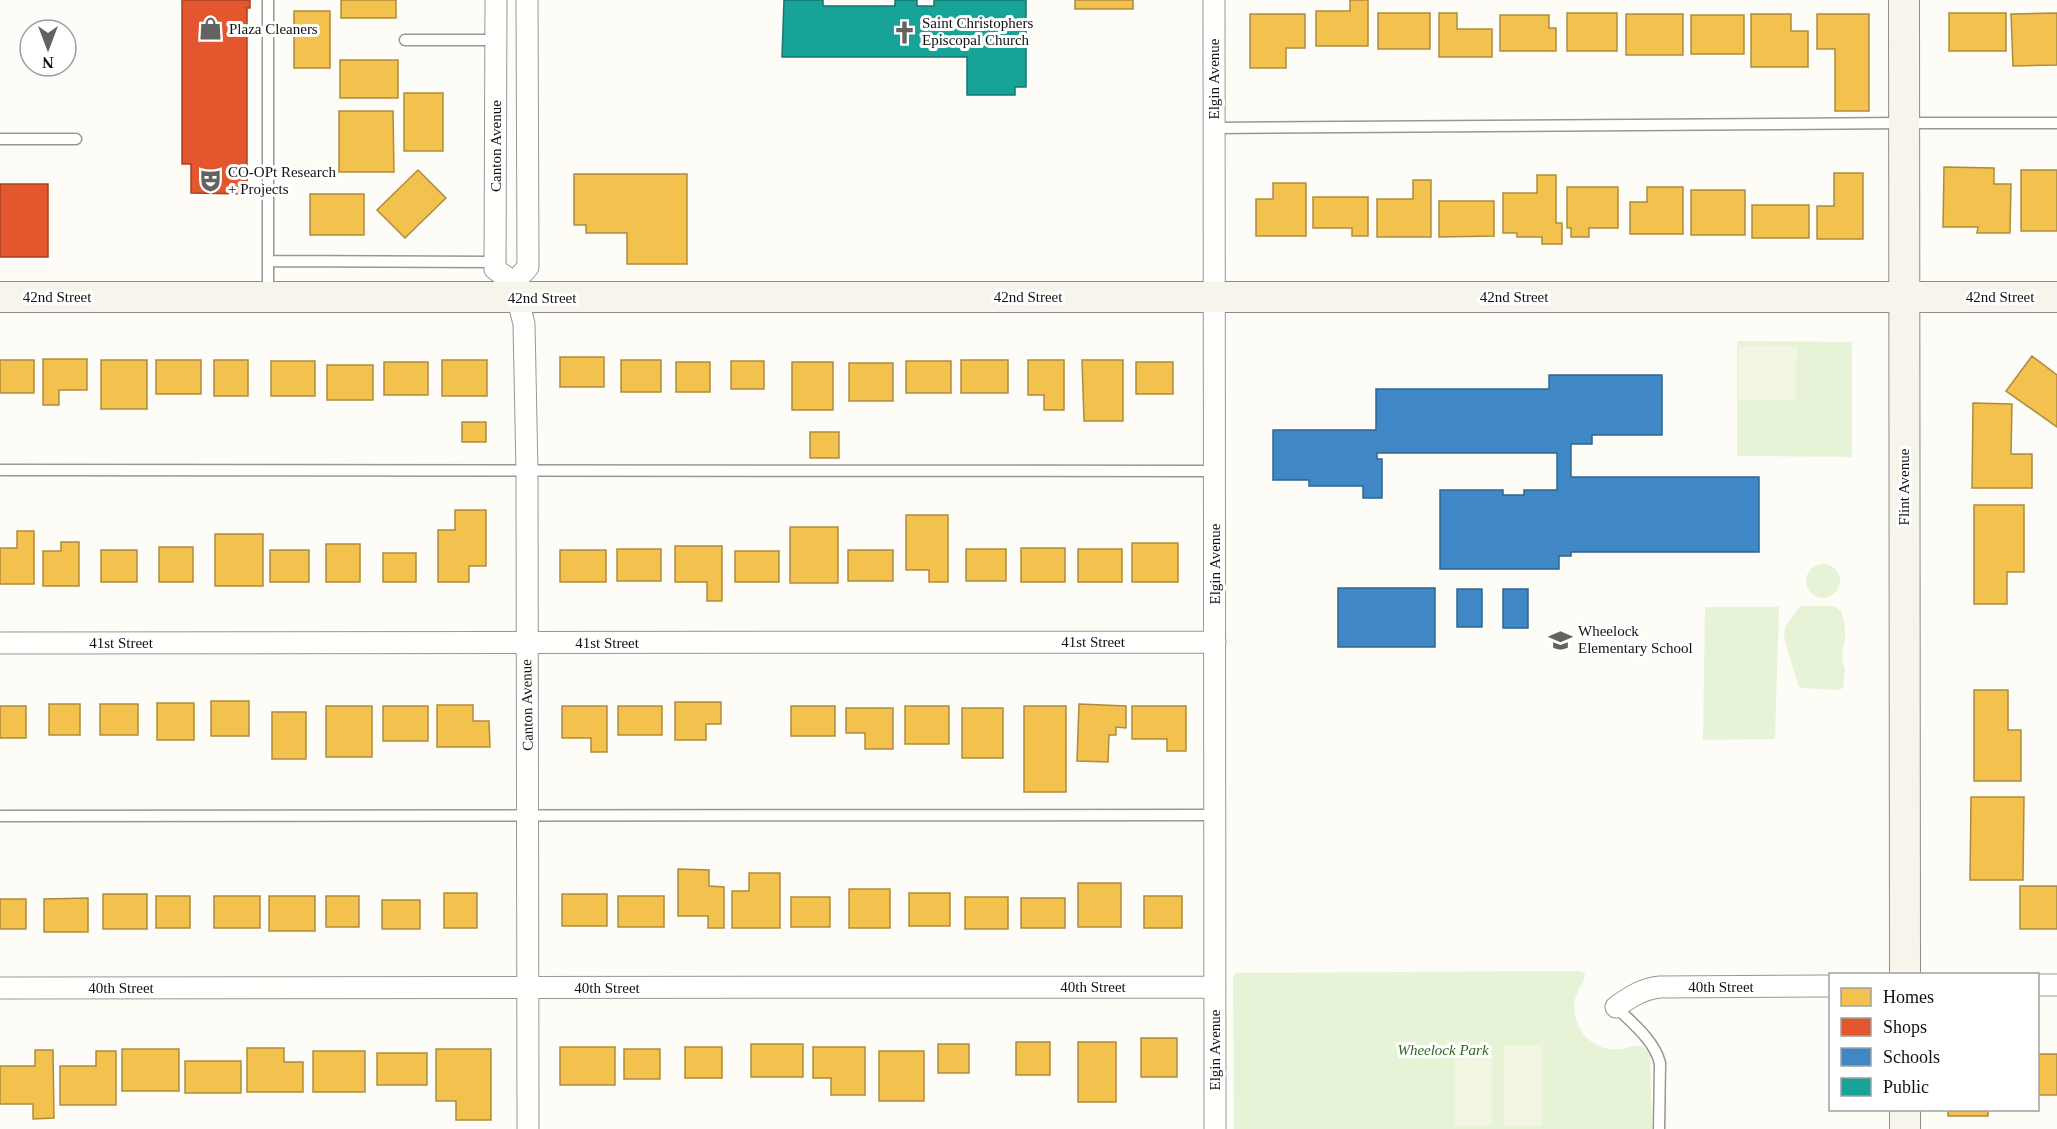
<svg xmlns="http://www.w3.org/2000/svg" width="2057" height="1129" font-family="Georgia,serif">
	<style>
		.green { fill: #e7f3d7 }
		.pitch { fill: #f0f6e1 }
		.homes { fill: #f2c14e; stroke: #ae8c3c; stroke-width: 1.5 }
		.shops { fill: #e4572e; stroke: #a54225; stroke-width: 1.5 }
		.schools { fill: #3f88c5; stroke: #31648f; stroke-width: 1.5 }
		.public { fill: #17a398; stroke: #157770; stroke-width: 1.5 }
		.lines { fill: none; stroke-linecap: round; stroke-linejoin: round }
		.lane-casing { stroke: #979795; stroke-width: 13 }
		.street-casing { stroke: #979795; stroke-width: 23 }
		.secondary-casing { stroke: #8e8d8b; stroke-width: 32 }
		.lane { stroke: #fffffe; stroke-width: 10 }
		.street { stroke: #fffffe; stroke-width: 21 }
		.secondary { stroke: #f6f4eb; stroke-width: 30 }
		.labels { text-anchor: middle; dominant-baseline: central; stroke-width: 6; stroke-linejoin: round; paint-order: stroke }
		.poi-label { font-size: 15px; fill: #111; stroke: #fff; text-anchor: start }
		.street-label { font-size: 15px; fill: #111; stroke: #fff }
		.park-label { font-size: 15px; font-style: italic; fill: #2f6b1f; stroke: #fff }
	</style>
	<rect width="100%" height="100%" fill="#fdfcf7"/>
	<!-- green -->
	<path class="green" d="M1737,341L1852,342V457L1737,456Z
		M1806 581a17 17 0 1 1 34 0a17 17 0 1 1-34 0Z
		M1800,606H1834L1841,611C1842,617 1845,623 1845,630C1847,642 1838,656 1845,668L1843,688L1839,690L1802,688L1798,685L1784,638L1785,627Z
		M1705,607H1779L1775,739L1703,740Z
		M1580,971L1585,974C1585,981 1581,984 1578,991C1572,1002 1574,1016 1579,1027C1587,1043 1604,1052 1622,1049C1628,1048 1634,1045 1641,1046C1646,1048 1648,1052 1650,1056L1652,1129H1234L1233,977L1236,973Z"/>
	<!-- pitch -->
	<path class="pitch" d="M1739,346H1797L1796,400H1739Z
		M1455,1044L1492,1045V1126H1455Z
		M1504,1045H1542V1126H1504Z"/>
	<!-- homes -->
	<path class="homes" d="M341,0H396V18H341Z
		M1075,0H1133V9H1075Z
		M1350,0H1368V46H1316V11H1350Z
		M294,11H330V68H294Z
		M1378,13H1430V49H1378Z
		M1439,13H1457V29H1492V57H1439Z
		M1567,13H1617V51H1567Z
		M1949,13H2006V51H1949Z
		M2057,13V65L2013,66L2011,14Z
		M1250,14H1305V48H1286V68H1250Z
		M1626,14H1683V55H1626Z
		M1751,14H1791V31H1808V67H1751Z
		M1817,14H1869V111H1835V49H1817Z
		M1500,15H1549V28H1556V51H1500Z
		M1691,15H1744V54H1691Z
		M340,60H398V98H340Z
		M404,93H443V151H404Z
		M339,111H393L394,172H339Z
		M1944,167L1994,168V184H2011L2010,233H1977L1978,227H1943Z
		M418,170L446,198L405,238L377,210Z
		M2021,170H2057V231H2021Z
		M1834,173H1863V239H1817V206H1834Z
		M574,174H687V264H627V233H586V225H574Z
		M1537,175H1556V223H1562V244H1542V237H1517V233H1503V193H1537Z
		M1413,180H1431V237H1377V199H1413Z
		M1273,183H1306V236H1256V199H1273Z
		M1567,187H1618V228H1589V237H1571V228H1567Z
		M1647,187H1683V234H1630V202H1647Z
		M1691,190H1745V235H1691Z
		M310,194H364V235H310Z
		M1313,197H1368V236H1352V228H1313Z
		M1439,201H1494V236L1439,237Z
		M1752,205H1809V238H1752Z
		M2032,356L2057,375V427L2006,391Z
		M560,357H604V387H560Z
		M43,359H87V390H59V405H43Z
		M0,360H34V393H0Z
		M101,360H147V409H101Z
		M156,360H201V394H156Z
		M214,360H248V396H214Z
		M442,360H487V396H442Z
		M621,360H661V392H621Z
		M961,360H1008V393H961Z
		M1028,360H1064V410H1044V395H1028Z
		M1082,360H1123V421H1084Z
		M271,361H315V396H271Z
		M731,361H764V389H731Z
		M906,361H951V393H906Z
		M384,362H428V395H384Z
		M676,362H710V392H676Z
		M792,362H833V410H792Z
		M1136,362H1173V394H1136Z
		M849,363H893V401H849Z
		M327,365H373V400H327Z
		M1973,403L2012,404L2011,454H2032V488H1972Z
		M462,422H486V442H462Z
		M810,432H839V458H810Z
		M1974,505H2024V572H2007V604H1974Z
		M455,510H486V566H469V582H438V530H455Z
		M906,515H948V582H929V570H906Z
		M790,527H838V583H790Z
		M17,531H34V584H0V548H17Z
		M215,534H263V586H215Z
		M61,542H79V586H43V551H61Z
		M1132,543H1178V582H1132Z
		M326,544H360V582H326Z
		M675,546H722V601H707V582H675Z
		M159,547H193V582H159Z
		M1021,548H1065V582H1021Z
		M617,549H661V581H617Z
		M966,549H1006V581H966Z
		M1078,549H1122V582H1078Z
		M101,550H137V582H101Z
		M270,550H309V582H270Z
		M560,550H606V582H560Z
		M848,550H893V581H848Z
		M735,551H779V582H735Z
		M383,553H416V582H383Z
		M1974,690H2008V730H2021V781H1974Z
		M211,701H249V736H211Z
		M675,702H721V724H706V740H675Z
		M157,703H194V740H157Z
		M49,704H80V735H49Z
		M100,704H138V735H100Z
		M1079,704L1126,706V728L1116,727V735H1109L1108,762L1077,761Z
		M437,705H473V721H489L490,747H437Z
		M0,706H26V738H0Z
		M326,706H372V757H326Z
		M383,706H428V741H383Z
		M562,706H607V752H591V738H562Z
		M618,706H662V735H618Z
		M791,706H835V736H791Z
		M905,706H949V744H905Z
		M1024,706H1066V792H1024Z
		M1132,706H1186V751H1167V739H1132Z
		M846,708H893V749H865V733H846Z
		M962,708H1003V758H962Z
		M272,712H306V759H272Z
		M1971,797H2024L2023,880H1970Z
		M678,869L709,870V886L724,887V928H708V916H678Z
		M749,873H780V928H732V891H749Z
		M1078,883H1121V927H1078Z
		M2020,886H2057V929H2020Z
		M849,889H890V928H849Z
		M444,893H477V928H444Z
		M909,893H950V926H909Z
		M103,894H147V929H103Z
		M562,894H607V926H562Z
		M156,896H190V928H156Z
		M214,896H260V928H214Z
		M269,896H315V931H269Z
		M326,896H359V927H326Z
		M618,896H664V927H618Z
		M1144,896H1182V928H1144Z
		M791,897H830V927H791Z
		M965,897H1008V929H965Z
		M88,898V932H44V899Z
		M1021,898H1065V928H1021Z
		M0,899H26V929H0Z
		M382,900H420V929H382Z
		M1141,1038H1177V1077H1141Z
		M1016,1042H1050V1075H1016Z
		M1078,1042H1116V1102H1078Z
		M751,1044H803V1077H751Z
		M938,1044H969V1073H938Z
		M560,1047H615V1085H560Z
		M685,1047H722V1078H685Z
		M813,1047H865V1095H831V1078H813Z
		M247,1048H284V1062H303V1092H247Z
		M122,1049H179V1091H122Z
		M436,1049H491V1120H456V1101H436Z
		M624,1049H660V1079H624Z
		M35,1050H53L54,1118L33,1119V1104H0V1066H35Z
		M96,1051H116V1105H60V1066H96Z
		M313,1051H365V1092H313Z
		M879,1051H924V1101H879Z
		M377,1053H427V1085H377Z
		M2038,1054H2057V1095H2038Z
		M185,1061H241V1093H185Z
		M1948,1110H1988V1116H1948Z"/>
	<!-- shops -->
	<path class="shops" d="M182,0H250V8H247V194L191,193V164H182Z
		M0,184H48V257H0Z"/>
	<!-- schools -->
	<path class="schools" d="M1549,375H1662V435H1592V444H1571V477H1759V552H1571V556H1559V569H1440V490H1503V495H1524V490H1557V453H1377V459H1382V498H1363V486H1309V480H1273V430H1376V389H1549Z
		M1338,588H1435V647H1338Z
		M1457,589H1482V627H1457Z
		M1503,589H1528V628H1503Z"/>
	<!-- public -->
	<path class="public" d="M784,0H823V6H895V0H917V6H934V0H1026V87H1015V95H967V57H782Z"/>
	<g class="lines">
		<defs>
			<path id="lane" d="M268,0V261L495,262
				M405,40H496
				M1214,128L1904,123H2057
				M0,139H76
				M268,294V261
				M0,470L1215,471
				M0,816L1215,815
				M1616,1007C1632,1023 1654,1040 1660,1063L1659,1129"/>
			<path id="street" d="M496,0L495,269L514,283L524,324L527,472L528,1129
				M1214,0L1215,1129
				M514,283L528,267L527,0
				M0,643L1215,642
				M2038,985H2057
				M0,988L1215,987
				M1616,1007C1630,997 1642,989 1660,987L1830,986"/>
			<path id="secondary" d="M1904,0L1905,974
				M0,297H2057
				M1905,1110V1129"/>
		</defs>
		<!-- lane casing -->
		<use href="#lane" class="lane-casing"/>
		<!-- street casing -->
		<use href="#street" class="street-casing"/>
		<!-- secondary casing -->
		<use href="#secondary" class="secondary-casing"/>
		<!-- lane -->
		<use href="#lane" class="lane"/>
		<!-- street -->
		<use href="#street" class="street"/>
		<!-- secondary -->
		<use href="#secondary" class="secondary"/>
	</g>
	<!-- icons -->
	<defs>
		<symbol id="shop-bare" viewBox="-9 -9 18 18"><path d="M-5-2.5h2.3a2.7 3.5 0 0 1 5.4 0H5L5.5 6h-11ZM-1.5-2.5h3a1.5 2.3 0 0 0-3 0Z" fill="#646362" stroke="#fff" stroke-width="2.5" paint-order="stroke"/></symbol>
		<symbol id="church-bare" viewBox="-9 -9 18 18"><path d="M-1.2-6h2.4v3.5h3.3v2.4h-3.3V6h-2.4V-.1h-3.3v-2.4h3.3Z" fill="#646362" stroke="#fff" stroke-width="2.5" paint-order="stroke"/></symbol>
		<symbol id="theatre-bare" viewBox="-9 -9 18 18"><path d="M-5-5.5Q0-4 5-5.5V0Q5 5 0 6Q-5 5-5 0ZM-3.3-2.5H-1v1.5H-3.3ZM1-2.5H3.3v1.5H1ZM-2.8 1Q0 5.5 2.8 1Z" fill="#646362" stroke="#fff" stroke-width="2.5" paint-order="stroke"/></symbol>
		<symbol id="school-bare" viewBox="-9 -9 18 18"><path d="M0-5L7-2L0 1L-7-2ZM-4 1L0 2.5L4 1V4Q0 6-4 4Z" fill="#646362" stroke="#fff" stroke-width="2.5" paint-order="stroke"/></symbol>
	</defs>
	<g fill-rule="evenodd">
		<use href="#shop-bare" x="194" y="12" width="33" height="33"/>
		<use href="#church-bare" x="888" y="16" width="33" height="33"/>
		<use href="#theatre-bare" x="194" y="164" width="33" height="33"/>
		<use href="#school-bare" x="1544" y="624" width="33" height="33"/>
	</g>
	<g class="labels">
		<!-- poi labels -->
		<g class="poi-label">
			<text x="922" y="23">Saint Christophers<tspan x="922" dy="17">Episcopal Church</tspan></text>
			<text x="229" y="29">Plaza Cleaners</text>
			<text x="228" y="172">CO-OPt Research<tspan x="228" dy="17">+ Projects</tspan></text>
			<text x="1578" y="631">Wheelock<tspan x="1578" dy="17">Elementary School</tspan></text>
		</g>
		<!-- street labels -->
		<g class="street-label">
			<text transform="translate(1214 79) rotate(-90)">Elgin Avenue</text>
			<text transform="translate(496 146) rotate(-90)">Canton Avenue</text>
			<text x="57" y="297">42nd Street</text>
			<text x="1028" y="297">42nd Street</text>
			<text x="1514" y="297">42nd Street</text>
			<text x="2000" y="297">42nd Street</text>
			<text x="542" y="298">42nd Street</text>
			<text transform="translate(1904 487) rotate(-90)">Flint Avenue</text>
			<text transform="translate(1215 564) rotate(-90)">Elgin Avenue</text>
			<text x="1093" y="642">41st Street</text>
			<text x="121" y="643">41st Street</text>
			<text x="607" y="643">41st Street</text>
			<text transform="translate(527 705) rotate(-91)">Canton Avenue</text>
			<text x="1093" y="987">40th Street</text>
			<text x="1721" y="987">40th Street</text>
			<text x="121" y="988">40th Street</text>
			<text x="607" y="988">40th Street</text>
			<text transform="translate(1215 1050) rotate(-90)">Elgin Avenue</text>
		</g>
		<!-- park labels -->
		<g class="park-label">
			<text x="1443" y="1050">Wheelock Park</text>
		</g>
	</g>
	<!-- legend -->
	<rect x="1829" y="973" width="210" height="138" fill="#ffffff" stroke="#a0a0a0" stroke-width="1.5"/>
	<rect x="1841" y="988" width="30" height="18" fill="#f2c14e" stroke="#a0a0a0" stroke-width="1.5"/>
	<text x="1883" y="1003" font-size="18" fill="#111111">Homes</text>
	<rect x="1841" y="1018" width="30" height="18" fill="#e4572e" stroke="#a0a0a0" stroke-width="1.5"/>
	<text x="1883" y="1033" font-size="18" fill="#111111">Shops</text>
	<rect x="1841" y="1048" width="30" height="18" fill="#3f88c5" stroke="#a0a0a0" stroke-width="1.5"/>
	<text x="1883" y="1063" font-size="18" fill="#111111">Schools</text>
	<rect x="1841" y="1078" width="30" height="18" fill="#17a398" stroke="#a0a0a0" stroke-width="1.5"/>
	<text x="1883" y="1093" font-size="18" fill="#111111">Public</text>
	<!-- north arrow -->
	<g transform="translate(48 48) rotate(180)"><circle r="28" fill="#ffffff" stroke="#a0a0a0" stroke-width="1.5"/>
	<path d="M0-4.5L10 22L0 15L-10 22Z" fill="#646362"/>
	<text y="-9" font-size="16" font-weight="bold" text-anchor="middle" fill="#111111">N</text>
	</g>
</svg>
